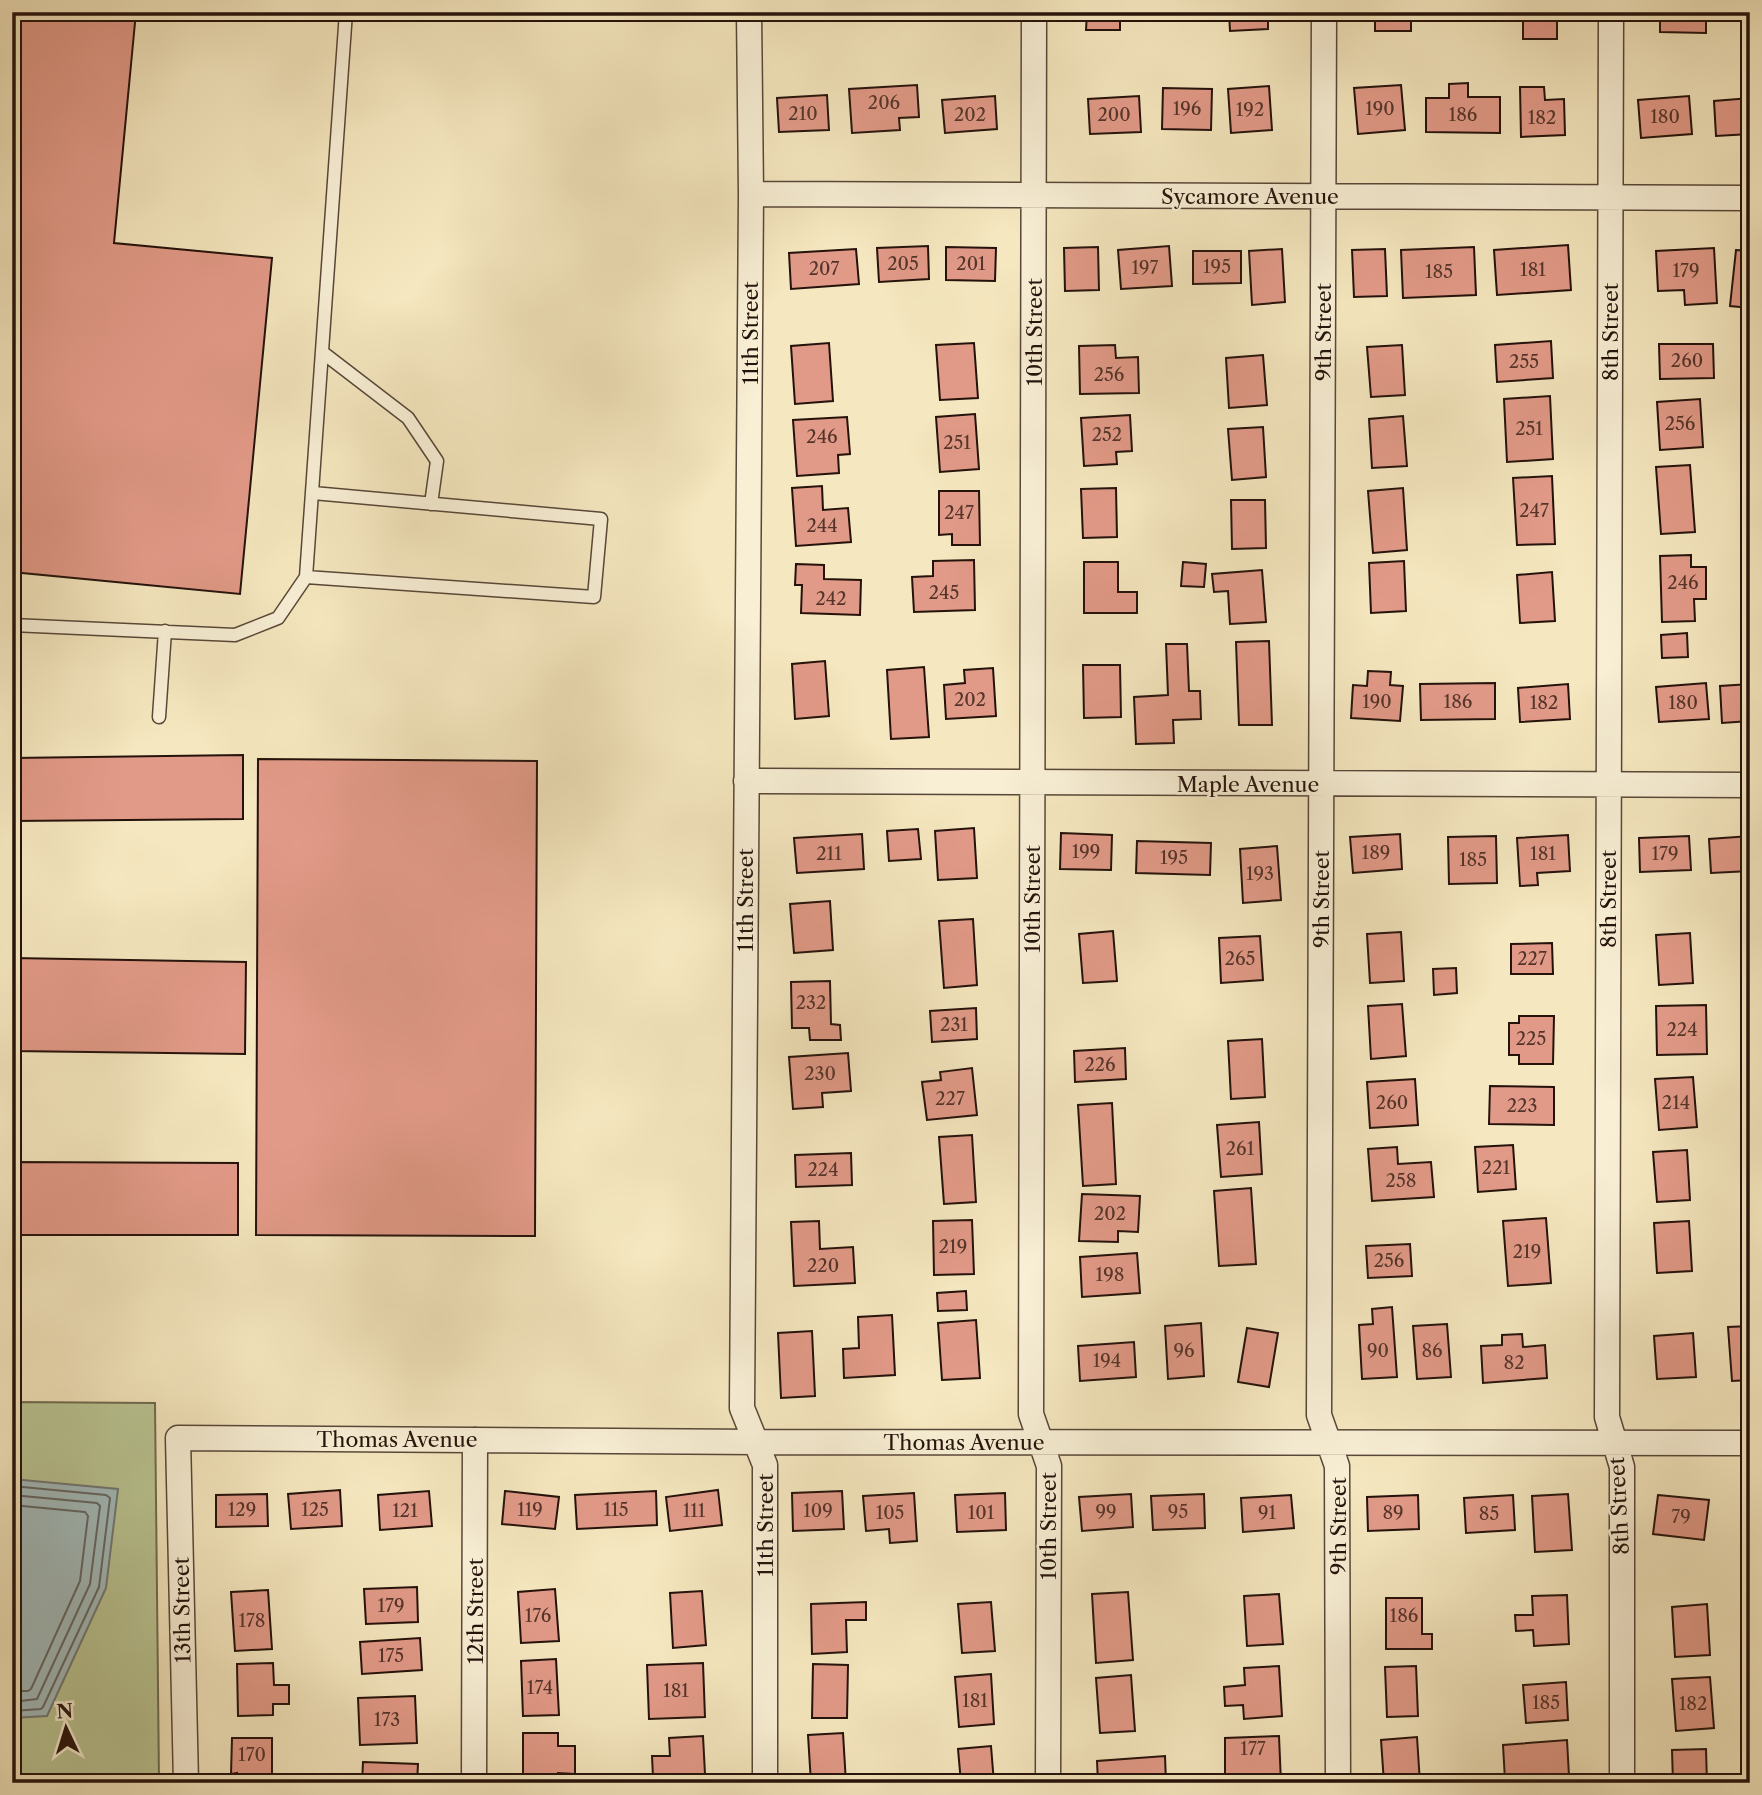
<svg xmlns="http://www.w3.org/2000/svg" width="1762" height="1795" font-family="'Libre Caslon Text',serif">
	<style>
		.green { fill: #bac694; stroke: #6f6c50; stroke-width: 2 }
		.water { fill: #a2bcbd; stroke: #707876; stroke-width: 2 }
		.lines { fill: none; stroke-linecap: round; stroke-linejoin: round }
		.shore { stroke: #636764; stroke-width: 2 }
		.building { fill: #e29a88; stroke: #24120b; stroke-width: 2 }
		.lane-casing { stroke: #584738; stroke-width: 15 }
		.street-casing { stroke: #584738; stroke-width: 27 }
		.lane { stroke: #f8efd5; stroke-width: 12 }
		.street { stroke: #f8efd5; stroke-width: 24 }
		.labels { text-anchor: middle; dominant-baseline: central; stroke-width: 5; stroke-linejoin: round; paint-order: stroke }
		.number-label { font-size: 18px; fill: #54342a }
		.street-label { font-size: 21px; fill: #24120b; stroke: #f8efd5 }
	</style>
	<rect width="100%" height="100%" fill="#f5e7bf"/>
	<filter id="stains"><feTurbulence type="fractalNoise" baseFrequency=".00286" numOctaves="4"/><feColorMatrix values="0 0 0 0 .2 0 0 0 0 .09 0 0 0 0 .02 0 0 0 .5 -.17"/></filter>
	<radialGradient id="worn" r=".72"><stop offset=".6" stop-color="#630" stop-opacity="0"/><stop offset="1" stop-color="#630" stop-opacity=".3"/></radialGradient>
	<!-- green -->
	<path class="green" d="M12,1402L155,1403L159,1783H12Z"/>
	<!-- water -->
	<path class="water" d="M12,1479L118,1489L106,1588L47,1716L12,1718Z"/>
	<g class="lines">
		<!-- shore -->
		<path class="shore" d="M12,1486L106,1495L110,1498L99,1587L43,1707L41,1709L12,1711
			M12,1495L97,1503L100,1506L90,1584L37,1699L12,1702
			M12,1505L85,1512L88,1516L80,1581L31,1689L28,1691H12"/>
	</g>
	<!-- building -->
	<path class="building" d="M12,12H136L114,243L272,258L240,594L12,572Z
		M932,12H982V18H932Z
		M1087,12H1120V30H1086Z
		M1229,12H1268V29L1230,31Z
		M1375,12H1411V31H1375Z
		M1516,12H1557V39H1523V20H1516Z
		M1660,12H1706V33L1660,32Z
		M1468,83V97H1500V133L1426,132V98H1449V84Z
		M917,85L919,117L899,118L900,130L852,133L849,89Z
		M1401,85L1405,130L1358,134L1354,88Z
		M1269,86L1272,130L1231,133L1228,89Z
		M1520,87H1544L1545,100L1564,99L1565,135L1521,137Z
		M1163,88L1212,89L1211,130L1162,129Z
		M827,95L829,130L779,132L777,98Z
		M995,96L997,129L945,133L942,100Z
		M1139,96L1141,132L1090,134L1088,99Z
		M1689,96L1692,134L1641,138L1638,100Z
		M1750,98V134L1716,136L1714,101Z
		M1568,245L1571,290L1497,295L1494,250Z
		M928,246L929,279L879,282L877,248Z
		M1169,246L1172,286L1121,289L1118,250Z
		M946,247L996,248L995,281L946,280Z
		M1098,247L1099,290L1065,291L1064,248Z
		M1474,247L1476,295L1403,298L1401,250Z
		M1714,248L1717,303L1685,305L1684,290L1658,291L1656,251Z
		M856,249L859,284L791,289L789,253Z
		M1282,249L1285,302L1252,305L1249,251Z
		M1385,249L1387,296L1354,297L1352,250Z
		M1736,250L1750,251V308L1730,306Z
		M1193,251H1241V283L1193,284Z
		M1551,341L1553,378L1497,382L1495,345Z
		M829,343L833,401L795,404L791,346Z
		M974,343L978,398L940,400L936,345Z
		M1659,344H1713L1714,378L1660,379Z
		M1115,345L1116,358L1138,357L1139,393L1080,394L1079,346Z
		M1402,345L1405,395L1371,397L1367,347Z
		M1263,355L1267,405L1229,408L1226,358Z
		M1550,396L1553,459L1507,462L1504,399Z
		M1700,399L1703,447L1660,450L1657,402Z
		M975,414L979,469L940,472L936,417Z
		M1130,415L1132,451L1116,452L1117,464L1084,466L1081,418Z
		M1403,416L1407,466L1372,468L1369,419Z
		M847,417L850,454L838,455L839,473L797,476L793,420Z
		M1263,427L1266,477L1232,480L1228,429Z
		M1690,465L1695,532L1661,534L1656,467Z
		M1552,476L1555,544L1517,545L1513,478Z
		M822,486L823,510L848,508L851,542L796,546L792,488Z
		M1116,488L1117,537L1083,538L1081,489Z
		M1403,488L1407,550L1373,553L1368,491Z
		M939,491H979L980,545H952V534L939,535Z
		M1231,500H1265L1266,548L1232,549Z
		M1691,555V567H1706V599H1694L1695,621L1662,622L1660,556Z
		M974,560L975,610L914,612L912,577L933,576V561Z
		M1404,561L1406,611L1371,613L1369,563Z
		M1084,562H1118V592H1137V613H1084Z
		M1183,562L1206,564L1204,587L1181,586Z
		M796,564L824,565V579L861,580L860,615L801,613L802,585H795Z
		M1262,570L1266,622L1230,624L1228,591L1214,592L1212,574Z
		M1552,572L1555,621L1520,623L1517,575Z
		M1687,633L1688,657L1662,658L1661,635Z
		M1269,641L1272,725H1239L1236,642Z
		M1166,644H1187L1189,691H1200L1201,719L1173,720L1174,743L1136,744L1134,697L1168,695Z
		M825,661L829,716L795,719L792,664Z
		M1083,665H1120L1121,717L1084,718Z
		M924,667L929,737L891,739L887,670Z
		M993,668L996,716L946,719L944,685L965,683L964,670Z
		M1368,671L1391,672L1390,685L1403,686L1400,721L1351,718L1353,685L1367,686Z
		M1495,683V719L1421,720L1420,684Z
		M1706,683L1709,719L1659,722L1656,687Z
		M1568,684L1570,719L1520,722L1518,688Z
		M1750,684V721L1722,723L1720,686Z
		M243,755V819L12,821V758Z
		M258,759L537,761L535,1236L256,1235Z
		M974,828L977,878L938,880L935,831Z
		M918,829L921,859L889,861L887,831Z
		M1061,833L1112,835L1111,870L1060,869Z
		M862,834L864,869L797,873L794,838Z
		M1400,834L1402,869L1353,873L1350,837Z
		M1568,835L1570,871L1537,873L1538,885L1520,886L1517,838Z
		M1496,836L1497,883L1449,884L1448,837Z
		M1689,836L1691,870L1640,872L1639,838Z
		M1750,836V871L1711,873L1709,839Z
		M1137,841L1211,843L1210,875L1136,873Z
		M1277,846L1281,900L1243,903L1240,849Z
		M830,901L833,950L794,953L790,904Z
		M973,919L977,985L944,988L939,921Z
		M1113,931L1117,981L1083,983L1079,934Z
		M1401,932L1404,981L1370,983L1367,934Z
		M1690,933L1693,983L1659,985L1656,935Z
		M1260,936L1263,980L1221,983L1219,938Z
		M1552,943L1553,974H1511V944Z
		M12,958L246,962L245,1054L12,1051Z
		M1456,968L1457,993L1434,995L1433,969Z
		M830,981L831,1024L840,1025L841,1040H810L809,1028H792L791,982Z
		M1402,1004L1406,1056L1371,1059L1368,1006Z
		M1706,1005L1707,1054L1657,1055L1656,1006Z
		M976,1008L977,1039L932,1042L930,1011Z
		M1519,1016H1554L1553,1064H1519V1055H1509V1023H1519Z
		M1262,1039L1265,1097L1231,1099L1228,1041Z
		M1125,1048L1126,1079L1075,1082L1074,1051Z
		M848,1053L851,1091L822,1093L823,1107L793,1109L789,1057Z
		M972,1068L977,1115L927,1120L922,1082L941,1080L940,1072Z
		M1693,1077L1697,1127L1659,1130L1655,1079Z
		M1415,1079L1418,1125L1370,1128L1367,1082Z
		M1490,1086L1554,1087V1125L1489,1124Z
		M1112,1103L1116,1184L1083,1186L1078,1105Z
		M1259,1122L1262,1174L1221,1177L1217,1125Z
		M972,1135L976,1202L944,1204L939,1137Z
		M1513,1145L1516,1189L1478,1192L1475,1147Z
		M1397,1147L1398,1164L1431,1162L1434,1197L1372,1201L1368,1149Z
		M1687,1150L1690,1200L1657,1202L1653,1152Z
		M851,1153L852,1185L796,1187L795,1155Z
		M12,1162L238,1163V1235H12Z
		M1251,1188L1256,1264L1219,1266L1214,1191Z
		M1082,1194L1140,1196L1138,1232L1118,1231V1242L1079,1241Z
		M1546,1218L1551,1283L1508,1286L1503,1221Z
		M972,1220L974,1274L934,1275L933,1221Z
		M819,1221L820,1249L853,1247L855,1283L794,1286L791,1222Z
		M1689,1221L1692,1271L1657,1273L1654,1223Z
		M1410,1244L1412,1276L1368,1278L1366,1246Z
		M1137,1253L1140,1293L1082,1297L1080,1257Z
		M966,1291L967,1310L938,1311L937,1293Z
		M1392,1307L1397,1377L1362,1379L1359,1325L1373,1324L1372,1309Z
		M892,1315L895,1375L844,1378L843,1349L859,1348L858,1317Z
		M976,1320L980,1378L942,1380L938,1323Z
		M1201,1323L1204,1376L1168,1379L1165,1326Z
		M1447,1324L1451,1377L1417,1379L1413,1326Z
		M1750,1326V1380L1732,1381L1728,1327Z
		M1247,1328L1278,1333L1269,1387L1238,1382Z
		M812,1331L815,1396L781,1398L778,1333Z
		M1693,1333L1696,1377L1657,1379L1654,1336Z
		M1522,1334L1523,1347L1545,1345L1547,1378L1483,1383L1481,1346L1502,1345V1335Z
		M1134,1342L1136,1377L1080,1381L1078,1346Z
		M340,1490L342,1526L291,1529L288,1494Z
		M718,1490L722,1525L670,1531L666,1497Z
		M429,1491L432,1526L380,1530L378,1495Z
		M505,1491L559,1497L555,1529L502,1524Z
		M656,1491L657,1525L577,1529L575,1495Z
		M842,1491L844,1529L793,1531L792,1493Z
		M914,1493L917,1541L890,1543L889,1529L866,1531L863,1496Z
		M1005,1493L1006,1530L957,1532L955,1495Z
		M267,1494L268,1526L216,1527V1495Z
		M1131,1494L1133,1527L1082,1531L1079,1497Z
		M1204,1494L1205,1528L1153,1530L1151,1496Z
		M1568,1494L1572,1550L1535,1552L1532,1496Z
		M1291,1495L1294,1528L1243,1532L1241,1498Z
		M1418,1495L1419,1529L1368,1531L1367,1497Z
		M1513,1495L1515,1530L1466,1533L1464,1498Z
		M1658,1495L1709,1500L1704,1540L1653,1534Z
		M417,1587L418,1622L366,1624L364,1589Z
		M555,1589L559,1641L521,1643L518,1592Z
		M268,1590L272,1649L235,1651L231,1592Z
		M702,1591L706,1645L673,1648L670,1593Z
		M1128,1592L1133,1660L1096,1663L1092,1594Z
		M1279,1594L1283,1644L1247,1646L1244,1596Z
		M1567,1595L1569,1644L1534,1646L1533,1630L1516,1631L1515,1615H1533L1532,1596Z
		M1386,1598H1422V1634H1432V1649H1386Z
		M866,1602V1620H846L847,1652L812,1654L811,1604Z
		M991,1602L995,1651L962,1653L958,1604Z
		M1707,1604L1710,1655L1675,1657L1672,1607Z
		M420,1638L422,1670L362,1674L360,1642Z
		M556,1659L559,1715L523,1716L521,1661Z
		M273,1663L274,1685H289V1704H273V1715L238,1716L237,1664Z
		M703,1663L705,1717L649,1719L647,1665Z
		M813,1664L848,1665L847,1718H812Z
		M1279,1666L1282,1716L1244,1719L1243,1705L1225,1706L1224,1687L1245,1685L1244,1668Z
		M1416,1666L1418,1716L1387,1717L1385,1667Z
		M991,1674L994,1724L959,1727L955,1677Z
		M1131,1675L1135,1731L1100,1733L1096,1678Z
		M1710,1677L1714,1728L1676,1731L1672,1679Z
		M1566,1682L1568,1720L1526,1723L1523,1685Z
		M415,1696L417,1743L360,1745L358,1698Z
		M523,1733H558V1746H575V1774L558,1773V1783H523Z
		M843,1733L846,1783H811L808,1735Z
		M703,1736L705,1774L653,1777L652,1756H670L669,1738Z
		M1279,1736L1281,1783H1225V1738Z
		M1417,1737L1420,1783H1384L1381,1740Z
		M232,1738H272V1783H237V1773L231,1774Z
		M1567,1740L1569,1776L1505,1780L1503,1745Z
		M991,1746L994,1783H961L958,1749Z
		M1706,1749L1707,1783H1673L1672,1750Z
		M1165,1756L1166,1783H1098L1097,1761Z
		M363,1762L418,1764L417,1783H362Z"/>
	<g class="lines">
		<defs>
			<path id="lane" d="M322,352L408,418L437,461L431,504
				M306,577L594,597L601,519L313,493
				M12,625L235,635L278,618L306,577L346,12
				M159,717L165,631"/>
			<path id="street" d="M749,12L751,194L742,1408L765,1465V1783
				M1034,12L1031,1414L1049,1466L1048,1783
				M1324,12L1319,1415L1337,1466L1338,1783
				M1611,12L1607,1417L1622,1467V1783
				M751,194L1750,198
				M746,781L1750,785
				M186,1783L178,1438L757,1442L1750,1443
				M474,1783L475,1440"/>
		</defs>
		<!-- lane casing -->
		<use href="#lane" class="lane-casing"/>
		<!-- street casing -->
		<use href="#street" class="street-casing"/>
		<!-- lane -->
		<use href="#lane" class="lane"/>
		<!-- street -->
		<use href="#street" class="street"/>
	</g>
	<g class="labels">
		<!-- number labels -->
		<g class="number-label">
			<text x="884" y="103">206</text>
			<text x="1187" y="109">196</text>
			<text x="1380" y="109">190</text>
			<text x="1250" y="110">192</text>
			<text x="803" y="114">210</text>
			<text x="970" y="115">202</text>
			<text x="1114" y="115">200</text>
			<text x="1463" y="115">186</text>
			<text x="1665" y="117">180</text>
			<text x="1542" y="118">182</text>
			<text x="903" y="264">205</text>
			<text x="971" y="264">201</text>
			<text x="1217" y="267">195</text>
			<text x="1145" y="268">197</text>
			<text x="824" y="269">207</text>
			<text x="1533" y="270">181</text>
			<text x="1686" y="271">179</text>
			<text x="1439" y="272">185</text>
			<text x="1687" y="361">260</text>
			<text x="1524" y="362">255</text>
			<text x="1109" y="375">256</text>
			<text x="1680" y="424">256</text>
			<text x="1529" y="429">251</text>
			<text x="1107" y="435">252</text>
			<text x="822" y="437">246</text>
			<text x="957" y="443">251</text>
			<text x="1534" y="511">247</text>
			<text x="959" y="513">247</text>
			<text x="822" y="526">244</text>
			<text x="1683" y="583">246</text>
			<text x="944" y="593">245</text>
			<text x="831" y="599">242</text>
			<text x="970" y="700">202</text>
			<text x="1377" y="702">190</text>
			<text x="1458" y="702">186</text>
			<text x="1544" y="703">182</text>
			<text x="1683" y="703">180</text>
			<text x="1086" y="852">199</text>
			<text x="1376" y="853">189</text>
			<text x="829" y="854">211</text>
			<text x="1543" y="854">181</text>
			<text x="1665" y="854">179</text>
			<text x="1174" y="858">195</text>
			<text x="1473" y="860">185</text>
			<text x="1260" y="874">193</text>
			<text x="1240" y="959">265</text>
			<text x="1532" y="959">227</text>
			<text x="811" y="1003">232</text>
			<text x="954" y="1025">231</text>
			<text x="1682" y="1030">224</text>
			<text x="1531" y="1039">225</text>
			<text x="1100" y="1065">226</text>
			<text x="820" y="1074">230</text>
			<text x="950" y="1099">227</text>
			<text x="1392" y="1103">260</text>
			<text x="1676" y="1103">214</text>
			<text x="1522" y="1106">223</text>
			<text x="1240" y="1149">261</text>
			<text x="1496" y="1168">221</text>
			<text x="823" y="1170">224</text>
			<text x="1401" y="1181">258</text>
			<text x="1110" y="1214">202</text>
			<text x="953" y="1247">219</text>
			<text x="1527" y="1252">219</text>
			<text x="1389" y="1261">256</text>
			<text x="823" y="1266">220</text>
			<text x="1110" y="1275">198</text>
			<text x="1184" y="1351">96</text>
			<text x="1378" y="1351">90</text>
			<text x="1432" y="1351">86</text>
			<text x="1107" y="1361">194</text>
			<text x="1514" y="1363">82</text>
			<text x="242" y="1510">129</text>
			<text x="315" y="1510">125</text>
			<text x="530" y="1510">119</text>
			<text x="616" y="1510">115</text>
			<text x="405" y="1511">121</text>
			<text x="694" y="1511">111</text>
			<text x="818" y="1511">109</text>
			<text x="1106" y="1512">99</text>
			<text x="1178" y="1512">95</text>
			<text x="890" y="1513">105</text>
			<text x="981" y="1513">101</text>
			<text x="1267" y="1513">91</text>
			<text x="1393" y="1513">89</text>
			<text x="1489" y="1514">85</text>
			<text x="1681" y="1517">79</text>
			<text x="391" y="1606">179</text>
			<text x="538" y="1616">176</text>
			<text x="1404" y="1616">186</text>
			<text x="252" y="1621">178</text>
			<text x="391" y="1656">175</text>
			<text x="540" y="1688">174</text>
			<text x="676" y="1691">181</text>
			<text x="975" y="1701">181</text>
			<text x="1546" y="1703">185</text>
			<text x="1693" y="1704">182</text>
			<text x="387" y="1720">173</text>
			<text x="1253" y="1749">177</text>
			<text x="252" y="1755">170</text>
		</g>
		<!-- street labels -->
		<g class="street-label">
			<text x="1250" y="196">Sycamore Avenue</text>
			<text transform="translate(1034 332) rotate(-90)">10th Street</text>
			<text transform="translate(1323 332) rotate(-90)">9th Street</text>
			<text transform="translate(1610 332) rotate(-90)">8th Street</text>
			<text transform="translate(750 333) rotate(-90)">11th Street</text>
			<text x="1248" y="784">Maple Avenue</text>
			<text transform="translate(1032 899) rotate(-90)">10th Street</text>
			<text transform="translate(1321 899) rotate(-90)">9th Street</text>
			<text transform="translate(1608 899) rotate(-90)">8th Street</text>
			<text transform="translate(745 900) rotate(-90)">11th Street</text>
			<text x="397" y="1439">Thomas Avenue</text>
			<text x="964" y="1442">Thomas Avenue</text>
			<text transform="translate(1619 1506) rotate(-93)">8th Street</text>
			<text transform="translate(765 1525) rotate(-90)">11th Street</text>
			<text transform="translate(1048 1526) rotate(-90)">10th Street</text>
			<text transform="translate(1338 1526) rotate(-90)">9th Street</text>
			<text transform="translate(182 1610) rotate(-91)">13th Street</text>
			<text transform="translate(475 1611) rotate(-90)">12th Street</text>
		</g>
	</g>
	<!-- margin -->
	<rect width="1762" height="1795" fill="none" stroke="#f5e7bf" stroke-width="42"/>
	<rect x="14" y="14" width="1734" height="1767" fill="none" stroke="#24120b" stroke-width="3.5"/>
	<rect x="21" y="21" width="1720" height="1753" fill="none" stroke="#24120b" stroke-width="2"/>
	<!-- north arrow -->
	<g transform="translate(66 1728) rotate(356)" stroke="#f8efd5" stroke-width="5" paint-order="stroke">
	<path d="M0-5L12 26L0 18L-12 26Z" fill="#24120b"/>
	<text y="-10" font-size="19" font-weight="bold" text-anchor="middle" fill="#24120b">N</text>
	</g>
	<rect width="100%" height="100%" filter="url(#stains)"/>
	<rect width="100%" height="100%" fill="url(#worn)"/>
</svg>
